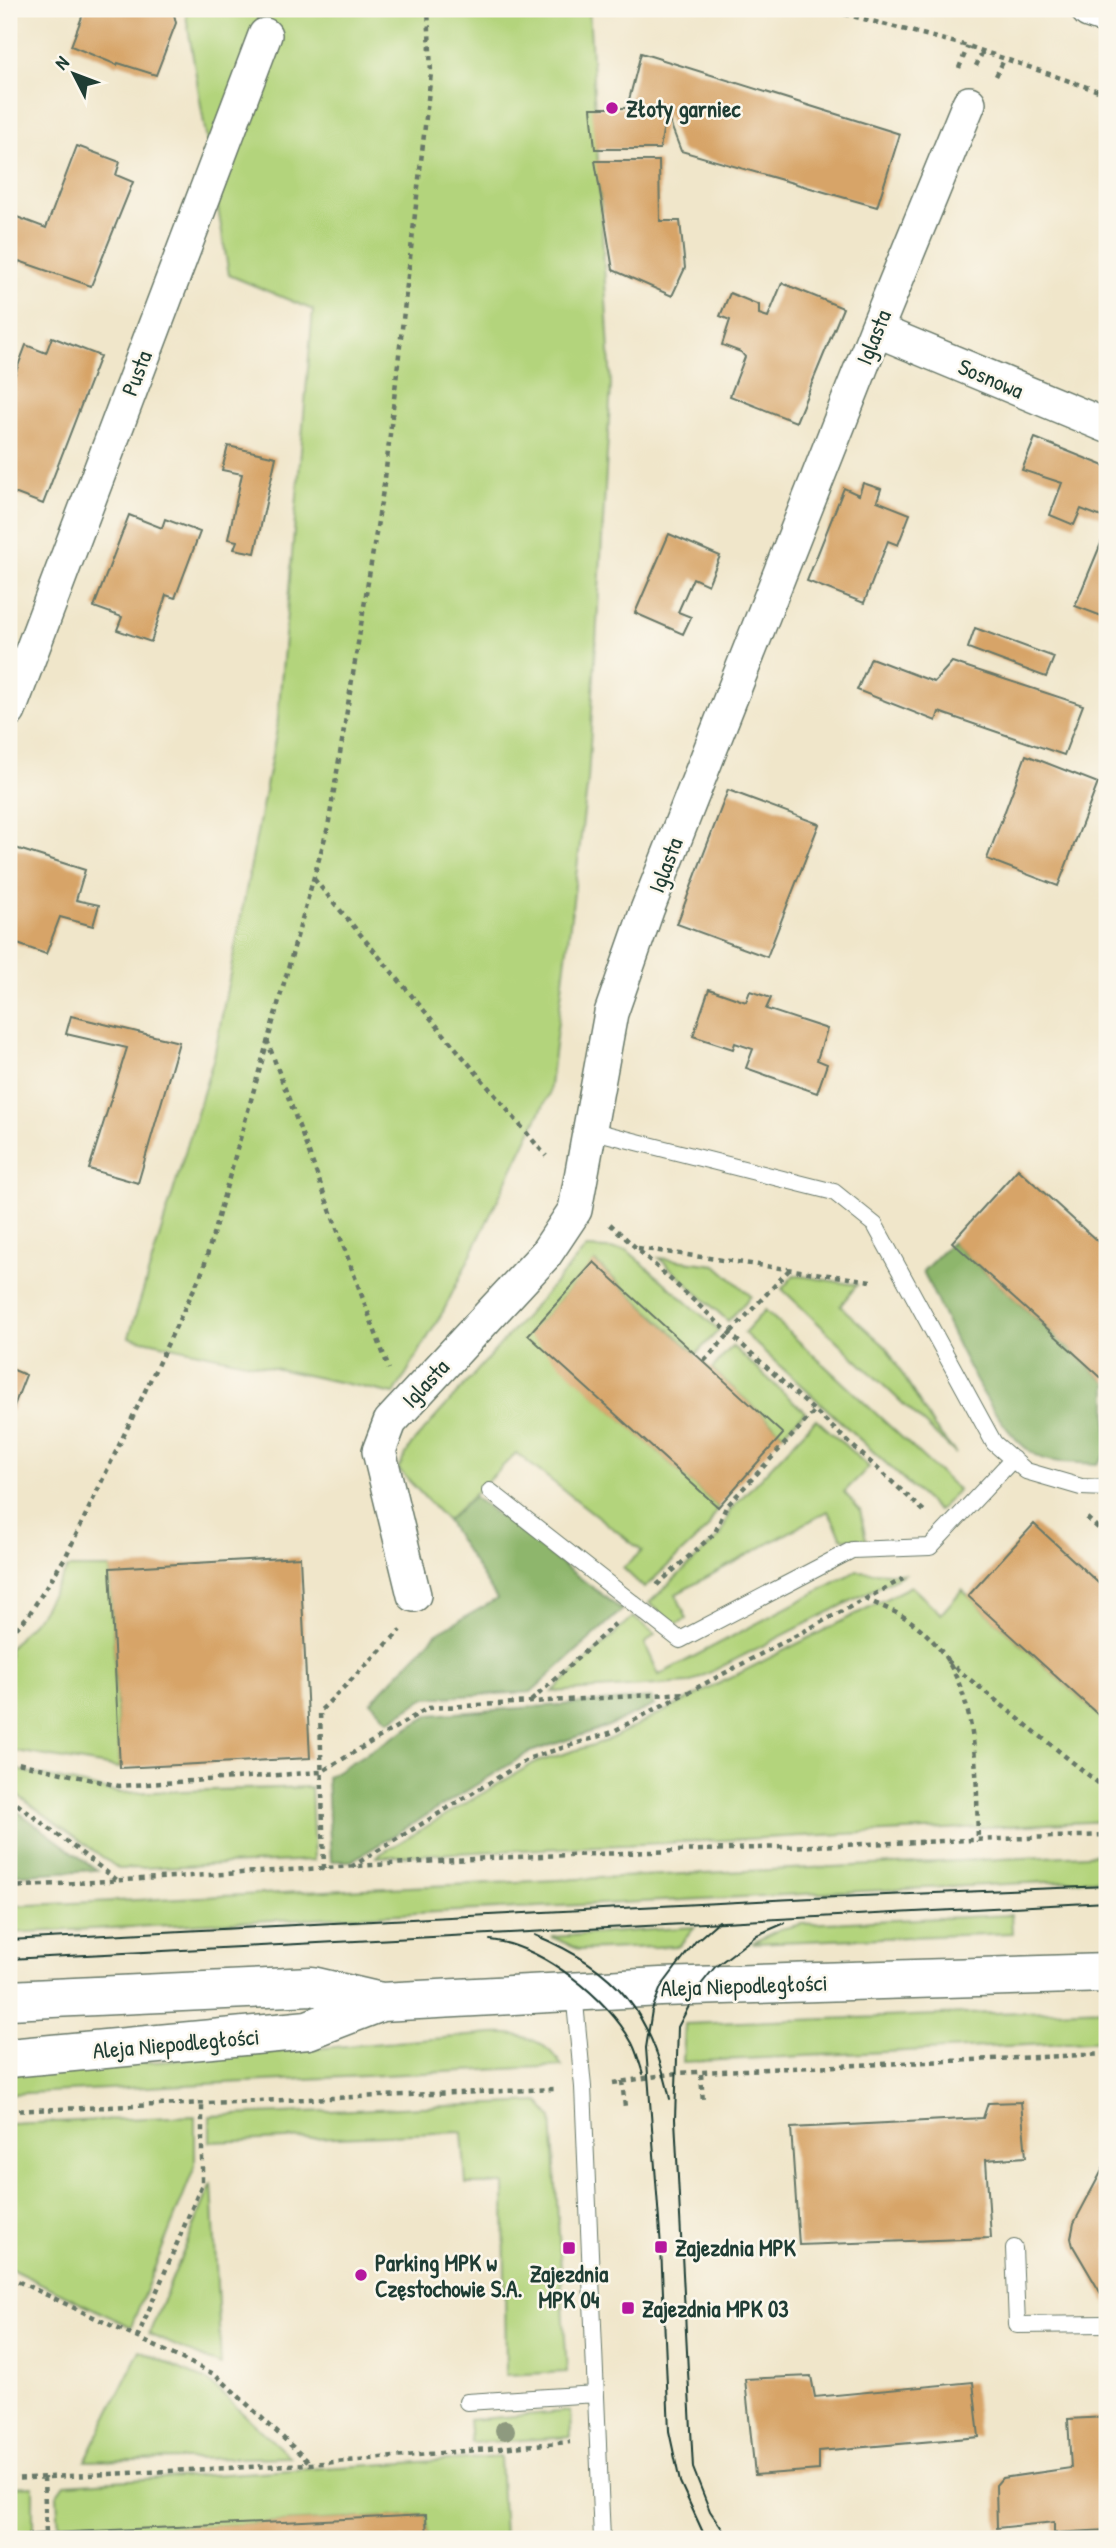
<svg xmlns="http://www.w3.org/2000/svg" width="1116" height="2548" font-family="'Patrick Hand',sans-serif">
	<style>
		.green { fill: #b3d47c; stroke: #698858; stroke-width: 2 }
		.forest { fill: #8eb66c; stroke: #567a50; stroke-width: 2 }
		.building { fill: #d7a467 }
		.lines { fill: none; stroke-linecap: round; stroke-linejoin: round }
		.lane-casing { stroke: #687868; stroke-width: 18 }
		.street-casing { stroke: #687868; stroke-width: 36 }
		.secondary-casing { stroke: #687868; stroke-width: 41 }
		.primary-casing { stroke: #687868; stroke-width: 41 }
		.path { stroke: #687868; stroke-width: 4.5; stroke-dasharray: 5 5; stroke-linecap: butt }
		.lane { stroke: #fff; stroke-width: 16 }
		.street { stroke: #fff; stroke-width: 33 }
		.secondary { stroke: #fff; stroke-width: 38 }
		.primary { stroke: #fff; stroke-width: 38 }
		.tram { stroke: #1f3d34; stroke-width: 2 }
		.tree { fill: #8e9a7f }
		.poi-dot { fill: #b5179e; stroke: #fbf7ec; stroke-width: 2.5 }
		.labels { text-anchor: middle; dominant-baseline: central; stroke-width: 5; stroke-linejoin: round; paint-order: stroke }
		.poi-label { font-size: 23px; font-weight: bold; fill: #1f3d34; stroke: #fbf7ec; text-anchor: start }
		.street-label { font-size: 23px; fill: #1f3d34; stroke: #fbf7ec }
	</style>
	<rect width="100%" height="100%" fill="#fbf7ec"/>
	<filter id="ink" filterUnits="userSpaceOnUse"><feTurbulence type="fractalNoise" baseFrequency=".0143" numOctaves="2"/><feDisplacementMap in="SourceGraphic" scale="14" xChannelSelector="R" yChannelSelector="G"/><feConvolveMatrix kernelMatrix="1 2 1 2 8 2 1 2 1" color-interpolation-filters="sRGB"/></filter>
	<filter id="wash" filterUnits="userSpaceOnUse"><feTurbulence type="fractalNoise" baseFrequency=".00686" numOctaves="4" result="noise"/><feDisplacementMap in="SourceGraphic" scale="28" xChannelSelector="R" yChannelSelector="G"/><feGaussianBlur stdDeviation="1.57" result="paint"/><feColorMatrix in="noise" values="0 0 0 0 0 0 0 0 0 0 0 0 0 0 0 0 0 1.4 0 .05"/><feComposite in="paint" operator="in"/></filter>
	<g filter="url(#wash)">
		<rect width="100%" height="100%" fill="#f0e6ca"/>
		<!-- green -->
		<path class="green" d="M185,9H589L611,385L588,780L549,1094L444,1310L394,1394L129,1337L214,1057L277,729L313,310L229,275Z
			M586,1248L627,1250L719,1330L696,1354L595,1262L529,1334L718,1507L708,1528L644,1588L623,1568L642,1551L516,1453L447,1521L398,1469L411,1445Z
			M659,1258L716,1265L751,1296L728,1321Z
			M794,1275L857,1285L840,1306L886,1347L934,1427L956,1454L782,1289Z
			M765,1310L958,1490L938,1511L744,1333Z
			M732,1346L805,1412L783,1434L712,1369Z
			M816,1419L869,1467L844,1492L860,1510L866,1540L842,1538L828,1511L676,1594L687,1619L675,1624L649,1603L721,1535L730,1510Z
			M68,1568H110L120,1768L9,1750V1648L39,1615Z
			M856,1571L904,1574L689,1683L552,1692L633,1617L655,1634L645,1644L659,1675Z
			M911,1586L941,1614L962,1590L1107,1723V1821L375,1857L534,1763L606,1741Z
			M9,1768L119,1793L311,1787L314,1860L119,1869L9,1789Z
			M1107,1854V1879L9,1933V1906Z
			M1011,1915L1012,1933L752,1943L780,1929L802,1924Z
			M695,1927L679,1946L580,1950L552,1937Z
			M1107,2009V2041L683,2062L685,2024Z
			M492,2034C522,2032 546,2040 562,2066L9,2094V2074Z
			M539,2102L552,2118L567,2372L506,2375L504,2184H466L462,2132L210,2142V2116Z
			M195,2116V2166L131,2327L9,2268V2124Z
			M212,2183L221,2366L149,2334Z
			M140,2350L210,2383L290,2457L85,2461Z
			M570,2411L571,2437L471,2443L469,2420Z
			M500,2457L504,2539H427L426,2515L59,2533L57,2495L65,2484Z
			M33,2486V2534L9,2535V2487Z"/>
		<!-- forest -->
		<path class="forest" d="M952,1242L1107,1383V1453L1097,1464C1080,1462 1054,1464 1039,1457C991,1433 946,1319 923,1271Z
			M474,1497L622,1610L531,1692L425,1698L389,1721L371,1702L437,1633L497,1599L447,1521Z
			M651,1698L655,1705L606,1727L530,1752L352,1861H331L327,1777L430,1715Z
			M9,1805L97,1870L9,1875Z"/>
		<g id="blocks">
			<!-- building -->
			<path class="building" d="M85,9L173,10L176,23L156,75L118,63L117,65L71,46Z
				M641,53L900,134L877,207L681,151L666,112L660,149H595L591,108H627Z
				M77,146L120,162L116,175L133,182L91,286L19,261L9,289V214L46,228Z
				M595,161H659L660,221H680L685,268L672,296L613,270Z
				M782,283L843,308L796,422L730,396L745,357L741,352L722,345L730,320L720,316L730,293L759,305V314L768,317Z
				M52,337L100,356L43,504L9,491V390L26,345L46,353Z
				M1035,438L1107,467V509L1104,518L1081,509L1074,525L1050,515L1062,483L1022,470Z
				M228,446L276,457L255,553L234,549L237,541L228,539L242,474L222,470Z
				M863,483L881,489L877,501L910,514L898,545L888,541L864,603L807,581L844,488L859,495Z
				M129,515L162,528L165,519L200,532L175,598L166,595L151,642L117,630L122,617L94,607Z
				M1107,529V618L1075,606Z
				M669,534L720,556L708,585L693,578L678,612L691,617L683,634L635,613Z
				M975,628L1054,657L1046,677L968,648Z
				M871,658L934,682L952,662L1083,705L1064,755L939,712L936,721L857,690Z
				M1026,755L1098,783L1058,886L987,859Z
				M728,790L819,824L767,957L677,924Z
				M9,846L85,870L76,900L99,905L93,926L60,917L46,954L9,941Z
				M709,989L746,1002L750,991L771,998L766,1009L827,1029L817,1060L827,1064L817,1093L746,1068L753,1049L735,1043L733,1049L693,1036Z
				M71,1016L179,1042L138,1183L89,1169L127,1048L66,1034Z
				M1018,1169L1107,1250V1383L952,1242Z
				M594,1262L783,1434L718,1507L528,1335Z
				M9,1368L26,1375L12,1411L9,1410Z
				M1034,1524L1107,1591V1723L968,1596Z
				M300,1557L310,1758L120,1768L110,1568Z
				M1021,2102L1026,2157L986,2160L991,2238L799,2245L791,2128L983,2118L988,2103Z
				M1107,2161V2304L1073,2246L1071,2238L1074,2223Z
				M811,2376L815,2397L973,2382L979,2437L819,2451V2470L755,2475L745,2379Z
				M1107,2417V2530L1054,2533V2522L997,2528L996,2485L1002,2478L1071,2468L1068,2419Z
				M426,2515L427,2539H9V2535Z"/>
		</g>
	</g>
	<g filter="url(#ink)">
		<use href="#blocks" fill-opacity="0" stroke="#687868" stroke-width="2"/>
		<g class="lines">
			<defs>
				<path id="lane" d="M590,1130L834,1192L875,1225L994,1443L1026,1471L1081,1487L1107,1488
					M490,1491L680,1640L852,1550L930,1547L1013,1459
					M574,1992L583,2087L602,2539
					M1014,2248L1017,2325L1107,2324
					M467,2402L596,2394"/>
				<path id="street" d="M876,330L1107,426
					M9,711L265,35
					M414,1595L379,1451L390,1422L545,1255L575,1210L611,1013L647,910L876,330L969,103"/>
				<path id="secondary" d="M9,2000L312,1986L381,2002L661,1987L1107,1973
					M9,2058L308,2030L381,2002"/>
				<path id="primary" d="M1090,9L1107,15"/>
			</defs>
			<!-- lane casing -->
			<use href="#lane" class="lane-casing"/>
			<!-- street casing -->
			<use href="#street" class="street-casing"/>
			<!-- secondary casing -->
			<use href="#secondary" class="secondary-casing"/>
			<!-- primary casing -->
			<use href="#primary" class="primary-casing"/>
			<!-- path -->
			<path class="path" d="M825,9L968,46L1107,94
				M976,66L983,51
				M959,68L968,46
				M996,76L1004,60
				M314,879L546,1156
				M267,1040L389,1369
				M610,1224L924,1511
				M638,1248L871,1281
				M704,1361L789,1270
				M1087,1518L1107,1536
				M657,1585L715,1533L726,1507L815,1411
				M865,1599C881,1606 900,1613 913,1623C981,1673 976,1767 978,1842
				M9,1636L28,1616L66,1556L203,1270L328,827L385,478L431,73L428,9
				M947,1661L1107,1790
				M531,1701L615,1624
				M9,1761L119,1786L321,1772L428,1708L687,1693L903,1579
				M9,1798L117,1880
				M351,1867L530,1758L610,1733L684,1694
				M324,1869L320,1711L401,1630
				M9,1887L489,1858L1107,1835
				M701,2074L703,2103
				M622,2081L625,2107
				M613,2083L677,2073L1107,2054
				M9,2111L555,2089
				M9,2277L216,2375L311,2464
				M137,2338L202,2184V2103
				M44,2477L46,2534
				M9,2479L311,2464L570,2442"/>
			<!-- lane -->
			<use href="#lane" class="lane"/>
			<!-- street -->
			<use href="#street" class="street"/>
			<!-- secondary -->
			<use href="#secondary" class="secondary"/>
			<!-- primary -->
			<use href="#primary" class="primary"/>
			<!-- tram -->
			<path class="tram" d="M535,1935C618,1969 651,2013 670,2099
				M9,1940L813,1898L1107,1886
				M490,1940C542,1946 608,1998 632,2043C637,2053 640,2064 643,2074
				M9,1959L1107,1902
				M706,2539L680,2482L669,2431L661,2247L646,2048L652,2010L661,1987L695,1942L719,1921
				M729,2539L710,2511L693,2468L675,2119L678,2027L699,1987L715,1967L757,1935L785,1923"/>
		</g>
		<!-- trees -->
		<circle class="tree" cx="505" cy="2430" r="10"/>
	</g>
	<!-- markers -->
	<g class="poi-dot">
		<circle cx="612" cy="108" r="7"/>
		<rect x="654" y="2240" width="14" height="14" rx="3.5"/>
		<rect x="562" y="2241" width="14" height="14" rx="3.5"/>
		<circle cx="361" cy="2275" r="7"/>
		<rect x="621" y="2301" width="14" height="14" rx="3.5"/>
	</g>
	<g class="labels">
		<!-- poi labels -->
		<g class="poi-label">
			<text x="626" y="108">Złoty garniec</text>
			<text x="675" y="2247">Zajezdnia MPK</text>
			<text x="375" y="2262">Parking MPK w<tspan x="375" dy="26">Częstochowie S.A.</tspan></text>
			<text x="569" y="2273" text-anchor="middle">Zajezdnia<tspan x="569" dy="26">MPK 04</tspan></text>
			<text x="642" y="2308">Zajezdnia MPK 03</text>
		</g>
		<!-- street labels -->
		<g class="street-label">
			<text transform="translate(873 337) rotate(-68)">Iglasta</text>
			<text transform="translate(136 373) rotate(-69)">Pusta</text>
			<text transform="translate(991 378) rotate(23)">Sosnowa</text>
			<text transform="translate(665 865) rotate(-69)">Iglasta</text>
			<text transform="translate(425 1383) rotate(-47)">Iglasta</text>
			<text transform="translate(744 1985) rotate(-2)">Aleja Niepodległości</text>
			<text transform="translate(176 2043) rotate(-5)">Aleja Niepodległości</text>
		</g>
	</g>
	<!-- margin -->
	<rect width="1116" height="2548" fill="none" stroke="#fbf7ec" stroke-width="35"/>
	<!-- north arrow -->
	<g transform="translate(74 74) rotate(312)" stroke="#fbf7ec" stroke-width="5" paint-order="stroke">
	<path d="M0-5L12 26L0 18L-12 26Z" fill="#1f3d34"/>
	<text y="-10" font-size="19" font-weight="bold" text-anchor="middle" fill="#1f3d34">N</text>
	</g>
</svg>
